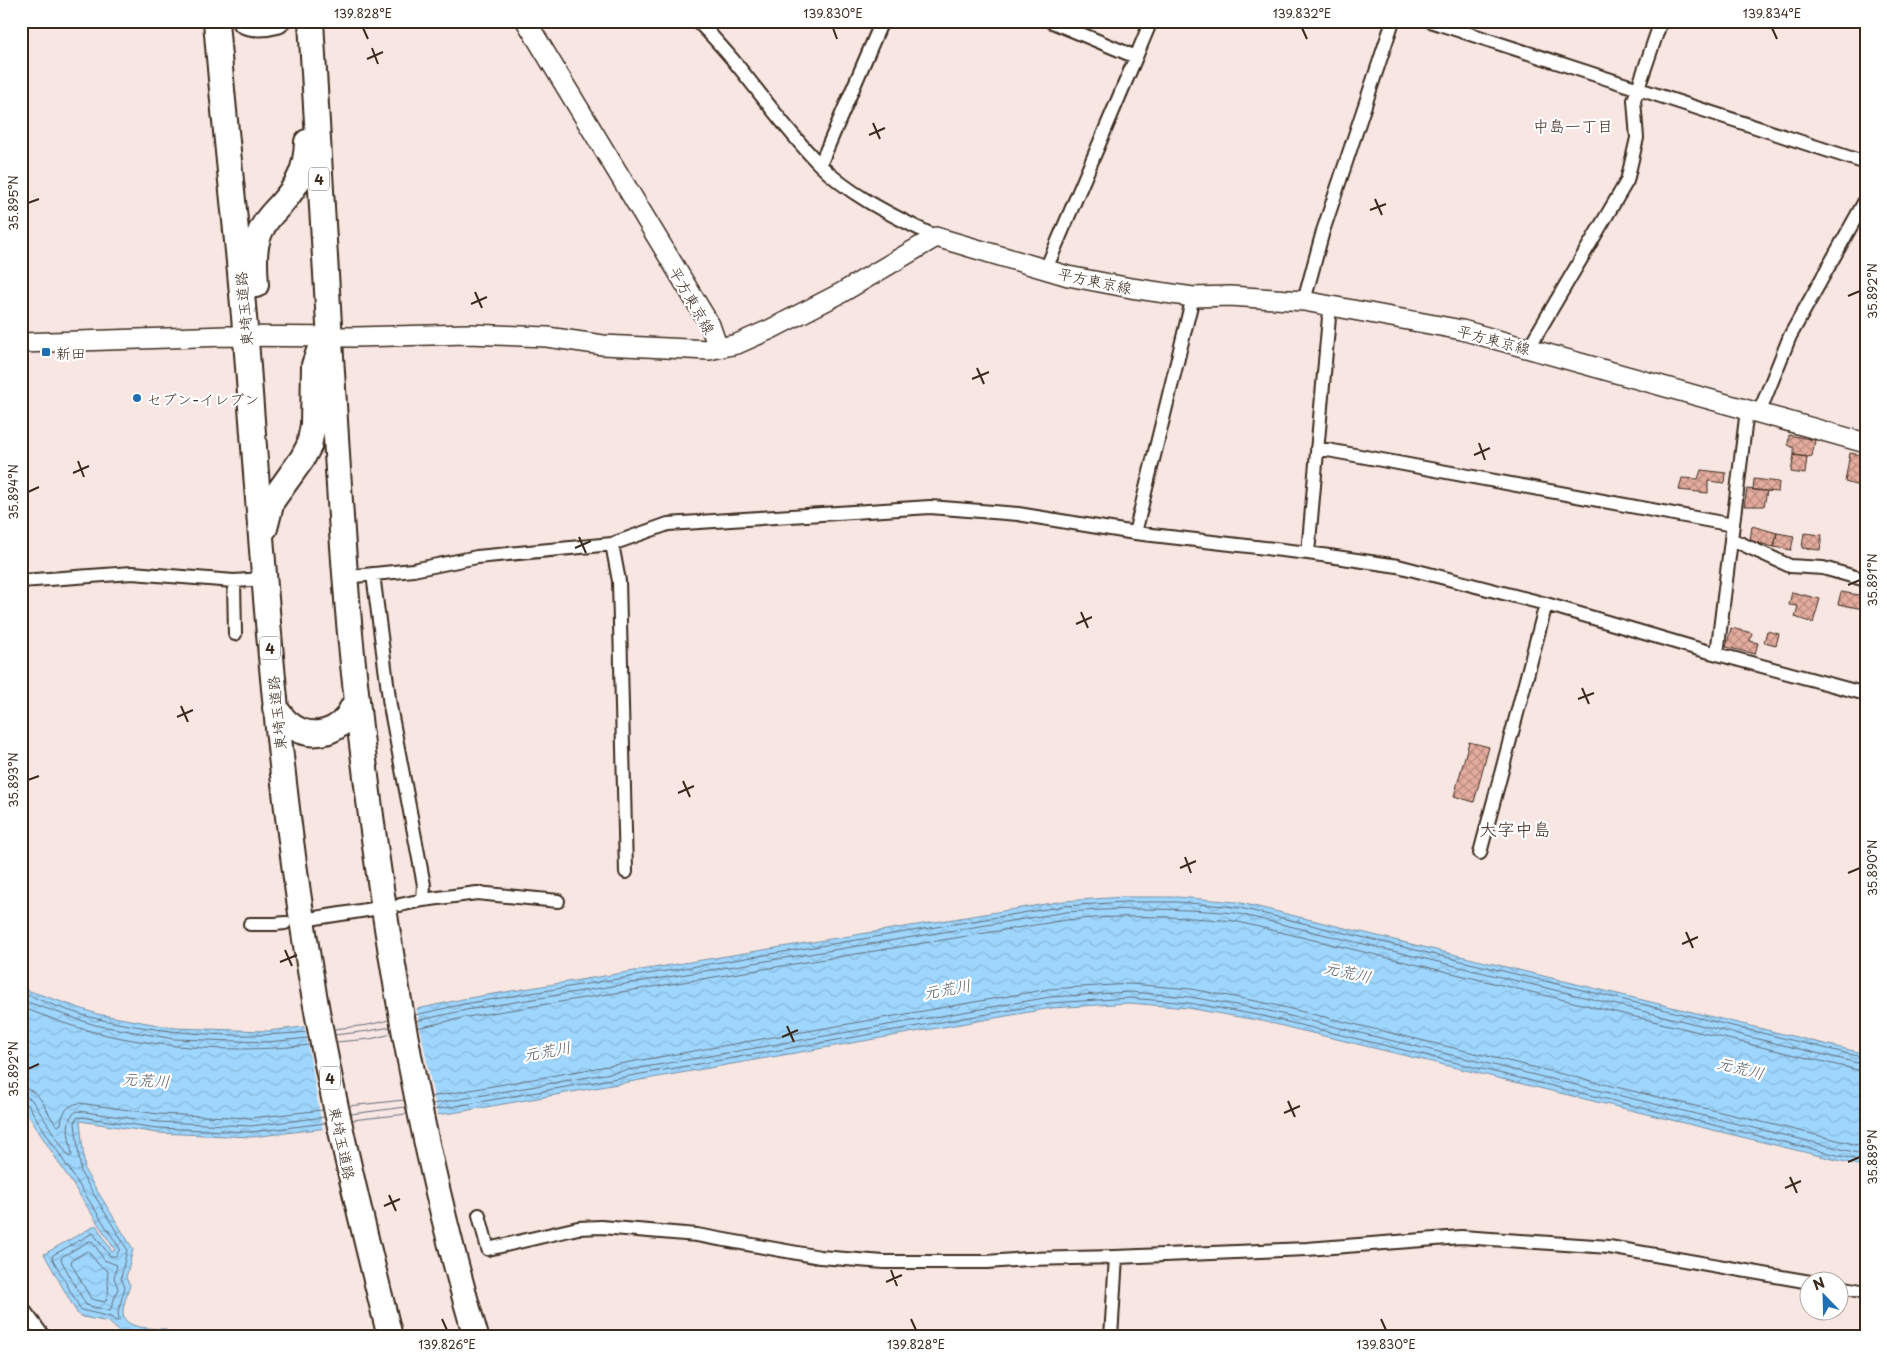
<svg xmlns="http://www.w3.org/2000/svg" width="1887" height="1358" font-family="'Playpen Sans','Klee One',sans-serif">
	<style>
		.water { fill: url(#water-waves); stroke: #7691a4 }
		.pier { fill: #f7e6e2 }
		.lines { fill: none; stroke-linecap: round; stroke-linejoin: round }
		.shore { stroke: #636f78; stroke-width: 1 }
		.building { fill: url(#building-cross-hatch); stroke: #3b2a1e }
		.street-casing { stroke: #3b2a1e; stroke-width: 16 }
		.secondary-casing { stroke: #3b2a1e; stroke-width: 22 }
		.highway-casing { stroke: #3b2a1e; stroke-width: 28 }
		.street { stroke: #fff; stroke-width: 12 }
		.secondary { stroke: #fff; stroke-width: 19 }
		.highway { stroke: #fff; stroke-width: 24 }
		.ticks { fill: none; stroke: #3b2a1e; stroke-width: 2 }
		.poi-dot { fill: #1f6fb2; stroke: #fff; stroke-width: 2 }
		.labels { text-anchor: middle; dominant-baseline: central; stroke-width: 4.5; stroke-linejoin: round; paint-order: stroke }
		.shield { fill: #fff; stroke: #766a62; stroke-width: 1 }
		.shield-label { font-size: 14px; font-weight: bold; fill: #3b2a1e }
		.street-label { font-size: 15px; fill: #3b2a1e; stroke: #fff }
		.poi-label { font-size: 15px; fill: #3b2a1e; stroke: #fff; text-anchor: start }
		.neighbourhood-label { font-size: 16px; fill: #3b2a1e; stroke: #fff }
		.water-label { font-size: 16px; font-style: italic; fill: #595e61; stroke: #fff }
		.quarter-label { font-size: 18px; fill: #3b2a1e; stroke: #fff }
		.neatline { fill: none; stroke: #3b2a1e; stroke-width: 2 }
		.ticks-label { font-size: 12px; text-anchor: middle; fill: #3b2a1e }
	</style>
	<defs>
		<pattern id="water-waves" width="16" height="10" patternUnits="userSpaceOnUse" patternTransform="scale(1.25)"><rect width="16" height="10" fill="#9ed6fe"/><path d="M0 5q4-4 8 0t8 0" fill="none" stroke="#89b8d9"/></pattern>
		<pattern id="building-cross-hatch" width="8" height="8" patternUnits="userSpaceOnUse" patternTransform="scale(1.25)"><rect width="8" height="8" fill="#e4ac9e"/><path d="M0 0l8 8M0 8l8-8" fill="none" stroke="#ba8c80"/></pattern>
	</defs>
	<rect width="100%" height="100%" fill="#f7e6e2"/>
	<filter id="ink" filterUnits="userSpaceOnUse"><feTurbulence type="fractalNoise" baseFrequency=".02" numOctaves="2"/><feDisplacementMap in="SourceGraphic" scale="10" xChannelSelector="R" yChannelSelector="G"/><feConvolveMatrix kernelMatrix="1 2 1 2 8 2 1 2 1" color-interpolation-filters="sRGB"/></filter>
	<g filter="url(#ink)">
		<!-- water -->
		<path class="water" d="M1124,897H1177L1237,902L1866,1054V1167L1262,1021L1188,1008L1129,1003L1052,1008L452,1113L252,1137L157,1133L80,1121L85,1171L133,1249L126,1278L130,1285C128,1293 123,1304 123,1312C122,1330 154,1328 166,1329L164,1337L123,1335L109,1322L83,1317L77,1313L44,1254L96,1225L112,1252L115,1250L21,1104V988L97,1014L175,1028L267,1031L367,1020L463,999L1064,901Z"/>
		<!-- pier -->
		<path class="pier" d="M416,1007L438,1117L323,1131L304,1024L367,1018Z"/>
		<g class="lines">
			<!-- shore -->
			<path class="shore" d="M21,993C46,1002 72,1013 98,1019C167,1034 237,1039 307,1032
				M21,1000L95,1025L174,1039L267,1042L309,1038
				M21,1007C45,1016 69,1026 94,1032C165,1049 238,1053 310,1045
				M415,1015L464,1004L1065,906L1124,902H1177L1236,907L1866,1058
				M416,1021L466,1010L1066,912C1124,908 1176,908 1235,913L1866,1065
				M417,1028L467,1017L1066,920C1125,915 1176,916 1234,921L1866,1072
				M334,1029L368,1025L389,1020
				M335,1035L369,1031L390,1027
				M336,1042L370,1039L392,1034
				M21,1088C43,1089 45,1114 58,1126L61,1124C62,1113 67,1105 79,1103L158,1114L251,1118L323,1110
				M21,1096L27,1097L32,1100L69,1157L72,1155C70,1141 62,1117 78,1111L158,1122L251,1126L325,1117
				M430,1097L1049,989L1130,984L1191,989L1266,1003L1866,1147
				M21,1102L28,1105L120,1249L116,1256H110L93,1233L53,1255L52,1258L81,1310L111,1317L116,1321L119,1320L118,1312L125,1287L121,1278L127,1249L81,1173L75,1123L76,1118L81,1117L157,1128L251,1132L326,1123
				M432,1104L1050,997L1130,992L1190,997L1265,1010L1866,1155
				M349,1106L404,1100
				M433,1110L1051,1003L1129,998L1189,1003L1263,1016L1866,1162
				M351,1114L406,1107
				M352,1120L407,1114
				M90,1241L93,1242L104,1260L117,1265L114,1278L118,1288L110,1311L86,1305L61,1260L62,1257Z
				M88,1251L99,1265L108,1271C106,1284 112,1290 105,1302L91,1299L71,1263L72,1260Z"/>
		</g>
		<!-- building -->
		<path class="building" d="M1789,435L1815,440L1812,456L1807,457L1794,455V448L1788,445Z
			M1850,453L1861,455L1859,465L1864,466L1859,486L1845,482Z
			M1794,455L1807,457L1805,474L1791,472Z
			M1701,470L1726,473L1725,483L1708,481V493L1679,490L1682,478L1698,479Z
			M1754,479L1779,482L1778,492L1753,490Z
			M1747,489L1767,491L1764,506H1744Z
			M1752,526L1777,533L1774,547L1750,541Z
			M1777,533L1794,536L1791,550L1774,547Z
			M1804,533L1822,535L1820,550L1802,548Z
			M1792,592L1820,599L1813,623L1795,617L1798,606L1789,605Z
			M1841,592L1865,596L1863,609L1838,604Z
			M1731,628L1752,633L1750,641L1758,643L1755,654L1726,647Z
			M1767,631L1779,634L1776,645L1764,642Z
			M1469,742L1489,747L1474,802L1454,796Z"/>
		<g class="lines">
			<defs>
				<path id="street" d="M697,21C742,64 775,119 819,164C850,196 896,217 936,237
					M1050,21L1136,57L1151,21
					M1430,21L1866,163
					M820,165L882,21
					M1046,269L1136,57
					M1304,301L1323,231L1393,21
					M1528,349L1627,181L1637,138L1634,100L1661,21
					M1759,413L1790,336L1866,199
					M1317,448L1733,525
					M1135,533L1193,297
					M1731,539L1790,566L1823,568L1866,580
					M612,544L619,581L626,872
					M1308,553L1330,306
					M373,574L390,706L424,885L423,900L400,905
					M345,577L413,570L477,557L612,544L668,524L930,507L1018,514L1135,533L1308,553L1398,566L1546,604L1695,648L1866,694
					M21,581L132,573L234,581L264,579
					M234,581L235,634
					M1717,654L1747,410
					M1480,853L1546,604
					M423,900L477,893L558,901
					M309,919L373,909
					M250,924H275L285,923
					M479,1215L488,1249L578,1228L601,1227L697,1235L820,1257L884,1262H987L1027,1259L1116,1257L1307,1249L1461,1237L1609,1247L1810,1282
					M1840,1287L1866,1292
					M21,1306L44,1337
					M1111,1337L1116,1257"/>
				<path id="secondary" d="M526,21L710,325L718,348L737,344L771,329L841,293L936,237L1068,276L1131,288L1193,297L1230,296L1304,301L1462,330L1866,443
					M21,343L226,336L356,337L468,334L547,337L603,345L709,350L718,348"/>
				<path id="highway" d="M216,21C225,137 240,252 248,367C263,565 276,762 308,958C328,1086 359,1211 390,1337
					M245,21C256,25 266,24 277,21
					M311,21C317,128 324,235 330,341C338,461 343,581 357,701C381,915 415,1129 476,1337
					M256,285C255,266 252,243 264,225C268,217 275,211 281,204C299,184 306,169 307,142
					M265,528L272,501L302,459L309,446L313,425L314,365L319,351L330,337
					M275,708C279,713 283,719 288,723C306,739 332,736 347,717C350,712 353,706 357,700"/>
			</defs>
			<!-- street casing -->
			<use href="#street" class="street-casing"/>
			<!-- secondary casing -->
			<use href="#secondary" class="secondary-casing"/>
			<!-- highway casing -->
			<use href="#highway" class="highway-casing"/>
			<!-- street -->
			<use href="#street" class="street"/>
			<!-- secondary -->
			<use href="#secondary" class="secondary"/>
			<!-- highway -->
			<use href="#highway" class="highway"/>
		</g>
	</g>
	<!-- ticks -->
	<path class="ticks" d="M363,28L368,39M833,28L837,39M1302,28L1307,39M1772,28L1777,39M372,48L378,64M367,59L383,52M873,123L880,139M869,135L885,128M1375,199L1382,215M28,203L39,199M1370,210L1386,204M475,292L482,308M1848,296L1860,291M471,304L487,297M977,368L984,384M972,379L989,372M1479,443L1485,460M1474,455L1490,448M78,461L84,477M73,473L89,466M28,492L39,487M579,537L586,553M575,548L591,541M1848,585L1860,580M1081,612L1088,628M1076,624L1092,617M1582,688L1589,704M1578,699L1594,693M181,706L188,722M177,717L193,710M28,780L39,776M683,781L690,797M678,793L694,786M1185,857L1191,873M1180,868L1196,861M1848,873L1860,868M1686,932L1693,948M1682,944L1698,937M285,950L292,966M280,962L297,955M787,1026L794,1042M782,1037L798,1030M28,1069L39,1064M1288,1101L1295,1117M1284,1113L1300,1106M1848,1162L1860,1157M1790,1177L1797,1193M1785,1188L1801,1181M389,1195L396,1211M384,1206L400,1199M891,1270L897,1286M886,1282L902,1275M442,1319L447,1330M911,1319L916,1330M1381,1319L1386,1330"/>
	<!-- markers -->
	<g class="poi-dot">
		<rect x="41" y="347" width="10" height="10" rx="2.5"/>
		<circle cx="137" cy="398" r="5"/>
	</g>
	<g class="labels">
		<!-- shield labels -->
		<g class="shield">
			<rect x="309" y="167.5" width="20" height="23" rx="4"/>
			<rect x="260" y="636.5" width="20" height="23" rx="4"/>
			<rect x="320" y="1066.5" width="20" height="23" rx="4"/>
		</g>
		<g class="shield-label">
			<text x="319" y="179">4</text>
			<text x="270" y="648">4</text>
			<text x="330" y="1078">4</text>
		</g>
		<!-- street labels -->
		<g class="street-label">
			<text transform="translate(1095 280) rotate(12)">平方東京線</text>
			<text transform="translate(693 300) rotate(60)">平方東京線</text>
			<text transform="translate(243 309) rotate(-95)">東埼玉道路</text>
			<text transform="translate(1494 339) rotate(15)">平方東京線</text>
			<text transform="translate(276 713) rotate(-96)">東埼玉道路</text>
			<text transform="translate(343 1143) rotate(78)">東埼玉道路</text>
		</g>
		<!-- poi labels -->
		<g class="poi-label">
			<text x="56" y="352">新田</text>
			<text x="147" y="398">セブン-イレブン</text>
		</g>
		<!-- neighbourhood labels -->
		<g class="neighbourhood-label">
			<text x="1573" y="125">中島一丁目</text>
		</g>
		<!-- water labels -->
		<g class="water-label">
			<text transform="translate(1348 971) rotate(13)">元荒川</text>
			<text transform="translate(947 988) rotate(-10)">元荒川</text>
			<text transform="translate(547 1050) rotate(-10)">元荒川</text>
			<text transform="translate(1741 1067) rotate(14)">元荒川</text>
			<text transform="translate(146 1079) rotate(4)">元荒川</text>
		</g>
		<!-- quarter labels -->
		<g class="quarter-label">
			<text x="1515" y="828">大字中島</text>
		</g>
	</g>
	<!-- margin -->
	<rect width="1887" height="1358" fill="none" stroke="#fff" stroke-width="55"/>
	<!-- north arrow -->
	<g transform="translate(1824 1296) rotate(337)"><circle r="24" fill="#ffffff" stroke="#b1aaa5"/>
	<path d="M0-4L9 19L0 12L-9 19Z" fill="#1f6fb2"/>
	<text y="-8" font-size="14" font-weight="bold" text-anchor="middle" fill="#3b2a1e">N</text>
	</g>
	<rect x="28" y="28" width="1832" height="1302" class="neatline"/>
	<g class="ticks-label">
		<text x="363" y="18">139.828°E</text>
		<text x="833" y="18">139.830°E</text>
		<text x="1302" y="18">139.832°E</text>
		<text x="1772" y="18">139.834°E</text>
		<text transform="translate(14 203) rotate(-90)" y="4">35.895°N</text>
		<text transform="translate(1873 291) rotate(-90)" y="4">35.892°N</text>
		<text transform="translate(14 492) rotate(-90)" y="4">35.894°N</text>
		<text transform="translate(1873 580) rotate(-90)" y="4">35.891°N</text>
		<text transform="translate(14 780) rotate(-90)" y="4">35.893°N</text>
		<text transform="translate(1873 868) rotate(-90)" y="4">35.890°N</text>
		<text transform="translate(14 1069) rotate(-90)" y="4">35.892°N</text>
		<text transform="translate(1873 1157) rotate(-90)" y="4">35.889°N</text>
		<text x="447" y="1349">139.826°E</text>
		<text x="916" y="1349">139.828°E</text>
		<text x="1386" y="1349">139.830°E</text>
	</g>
</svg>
